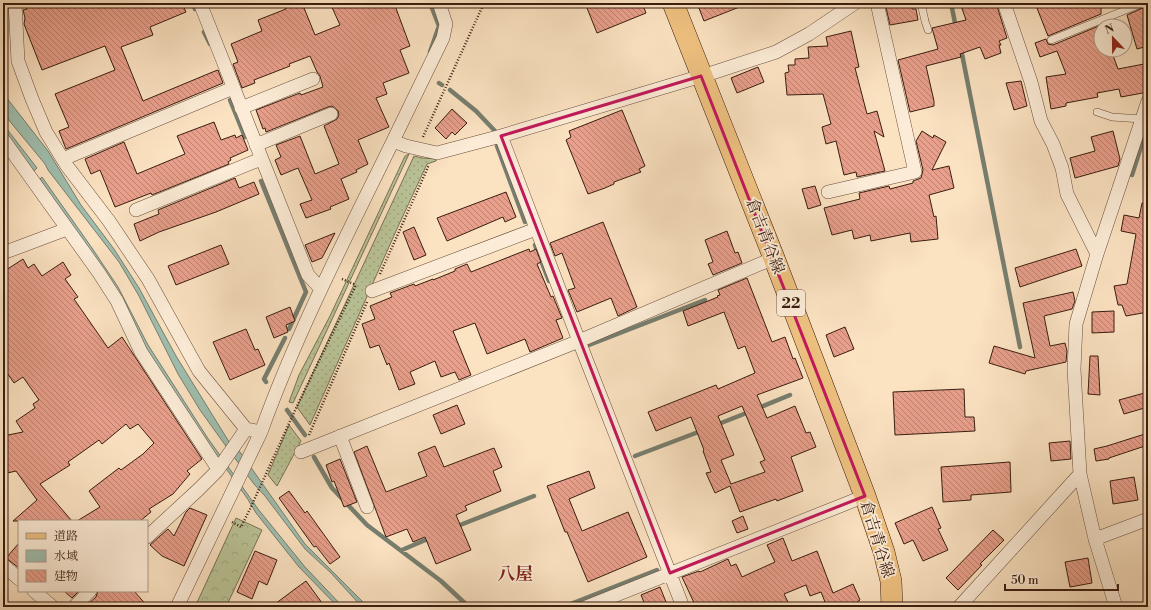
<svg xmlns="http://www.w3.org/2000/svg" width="1151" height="610" font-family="'Libre Bodoni','Noto Serif JP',serif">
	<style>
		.grass { fill: url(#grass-dots); stroke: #7a7054 }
		.forest { fill: url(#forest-crowns); stroke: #7a7054 }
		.water { fill: #9fbeae; stroke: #777e6f }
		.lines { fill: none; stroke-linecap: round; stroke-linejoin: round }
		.stream { stroke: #777e6f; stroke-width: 4.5 }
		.building { fill: url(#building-back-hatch); stroke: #3a1d10; fill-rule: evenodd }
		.service-casing { stroke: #6a4e3c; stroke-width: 8 }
		.minor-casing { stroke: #6a4e3c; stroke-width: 14 }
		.primary-casing { stroke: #3a1d10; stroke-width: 22 }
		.path { stroke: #3a1d10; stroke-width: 2.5; stroke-dasharray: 1 2; stroke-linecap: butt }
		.service { stroke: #fcecd7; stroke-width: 7 }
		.minor { stroke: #fcecd7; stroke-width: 13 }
		.primary { stroke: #eec180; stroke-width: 21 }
		.marked { fill: none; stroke: #c2185b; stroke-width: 3; stroke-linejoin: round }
		.labels { text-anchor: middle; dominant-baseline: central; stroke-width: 3.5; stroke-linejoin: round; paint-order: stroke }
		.shield { fill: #fcecd7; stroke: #745b4c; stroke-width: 1 }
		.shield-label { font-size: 15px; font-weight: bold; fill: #3a1d10 }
		.street-label { font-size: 16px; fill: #3a1d10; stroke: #fcecd7 }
		.quarter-label { font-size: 18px; font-weight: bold; fill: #7a1f14; stroke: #fcecd7 }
	</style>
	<defs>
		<pattern id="grass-dots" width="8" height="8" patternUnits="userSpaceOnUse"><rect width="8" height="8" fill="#bac497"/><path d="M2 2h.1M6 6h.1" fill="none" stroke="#a1a881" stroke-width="1.8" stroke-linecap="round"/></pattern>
		<pattern id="forest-crowns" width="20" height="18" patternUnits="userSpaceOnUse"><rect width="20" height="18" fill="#bac497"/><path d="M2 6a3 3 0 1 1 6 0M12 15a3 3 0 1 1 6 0" fill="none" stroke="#a1a881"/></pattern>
		<pattern id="building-back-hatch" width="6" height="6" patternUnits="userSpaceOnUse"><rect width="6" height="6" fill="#e89f8b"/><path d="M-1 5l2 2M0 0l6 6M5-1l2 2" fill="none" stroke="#bd8170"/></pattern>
	</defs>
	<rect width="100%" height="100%" fill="#fbe2c1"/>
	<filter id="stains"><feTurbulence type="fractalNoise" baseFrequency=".005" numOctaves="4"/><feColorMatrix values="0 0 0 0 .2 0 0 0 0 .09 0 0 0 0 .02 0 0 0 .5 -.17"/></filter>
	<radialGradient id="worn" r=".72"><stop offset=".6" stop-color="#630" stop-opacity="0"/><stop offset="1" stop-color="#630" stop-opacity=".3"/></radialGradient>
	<!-- grass -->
	<path class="grass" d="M409,154L293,403L289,402L299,375L330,316L405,156Z
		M414,156L422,158L437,159L436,161L427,164L396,231L310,425L297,407Z
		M289,425L301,441L277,486L268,475Z"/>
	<!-- forest -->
	<path class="forest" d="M236,518L262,530L226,607H195Z"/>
	<!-- water -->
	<path class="water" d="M6,97L48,151L81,205L114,249L139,288L176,356L231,445L240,452L305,544L368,607H362L331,573L305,549L265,496L254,484L228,449L200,410L178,374L139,296L119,262L48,170L45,164L3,113V103Z
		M3,124L37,168L34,171L3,131Z
		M42,177L92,248L118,287L148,345L207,437L258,509L305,567L343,607H338L299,567L256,513L247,498L200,432L170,387L40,179Z"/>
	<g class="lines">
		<!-- stream -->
		<path class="stream" d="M193,3L195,9
			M951,3L956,28
			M204,32L210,44
			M961,49L1020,347
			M430,52L439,26L430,3
			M439,83L442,85
			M450,90L476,111L495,131
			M230,100L245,137
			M497,146L525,222
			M1132,175L1145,134
			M261,181L306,292L289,329
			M535,245L549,281
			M589,345L705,300
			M266,382L264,379L285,338
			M756,409L790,395
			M287,410L305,435
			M716,425L749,412
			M635,456L701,431
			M314,457L332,488L367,525L441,581L469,607
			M455,527L534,496
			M402,550L430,538
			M563,607L657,570"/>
	</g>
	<!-- building -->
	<path class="building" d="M24,3H182L186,12L150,27L153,35L121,47L143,101L215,71L218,70L223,83L66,149L59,131L69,127L55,94L115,70L105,46L42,70L24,24L25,18L23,10L27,9Z
		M283,3H302L315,35L340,25L330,3H394L410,46L400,50L409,73L383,83L387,94L376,98L389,127L358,140L368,164L356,170L357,172L341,179L349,199L330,207L331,209L306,218L300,204L312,200L298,168L281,175L275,160L281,157L276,145L300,136L315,174L339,164L324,126L337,119L339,115L338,111L332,106L328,107L266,132L265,128L263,129L256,110L300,93L301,95L323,87L320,76L317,72L310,56L289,64L290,66L254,80L255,83L242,88L233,64L238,62L231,44L262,31L258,20L286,9Z
		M585,3H642L646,13L597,33Z
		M697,3H747V4L704,21Z
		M885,3H911L912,9H916L918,20L890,25Z
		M960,3H996L1007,38L999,41L1001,45H999L1001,53L985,59L980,47L960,54L961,57L926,66L934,101V106L910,112L898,60L938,49L932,28L966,20Z
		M1035,3H1101V14L1048,36Z
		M1148,3V46L1137,49L1127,15L1145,7Z
		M1101,25V50H1111L1118,69L1144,64L1148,92L1121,97L1119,89L1097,93L1098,97L1066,103V106L1051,109L1046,77L1066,74L1057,51L1040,57L1035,43L1046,39L1048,44L1053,45Z
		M851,31L859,67L855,68L867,114L877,111L884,137L874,131L885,171L857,177L856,172L844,175L836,141L826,144L822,127L831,124L823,94L787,95L785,73L789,72L788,65H795V59L809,58L808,47L828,46L826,37Z
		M758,67L764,82L737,93L731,78Z
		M1021,81L1027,106L1014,110L1006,83Z
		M452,109L467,123L455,135L452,132L446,139L435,128Z
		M622,110L645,166L639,169L641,172L614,182V184L605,188L588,194L566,140L571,137L569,131Z
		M214,122L221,140L235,135L236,138L242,135L248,150L230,158L231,160L228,162L229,164L152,195L151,193L115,207L100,170L91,174L85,159L124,142L137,174L185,154L177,136Z
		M922,131L933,138L934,135L946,142L932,170L949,166L954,188L929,195L934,217L936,216L938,239L911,242L910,233L871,241L870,235L854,239L852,230L832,235L824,208L860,199L859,193L889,186L890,189L913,183V181L921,178L923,170L916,141Z
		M1113,131L1120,159L1118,166L1075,178L1070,158L1095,151L1091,137Z
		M235,178L239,188L254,182L259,194L216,212L159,232L140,241L134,224L159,214L158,210Z
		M815,186L821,205L808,209L802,189Z
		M506,192L516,217L505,222L503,217L447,241L437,218Z
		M1142,203H1148V312L1126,316L1122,305H1118L1114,286L1127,284L1136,234L1121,231L1124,215L1139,218Z
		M603,222L637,307L618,316L611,298L577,312L568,290L575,288L562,253L555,256L550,243Z
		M414,227L426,255L414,260L403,232Z
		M727,231L735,253L738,252L742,263L713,275L708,264L713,262L705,240Z
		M335,233L322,258L312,262L305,245Z
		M221,245L229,264L176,285L168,266Z
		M529,249L530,252L536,249L541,262L537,264L551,297L553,296L562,318L556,320L563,338L530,352L525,339L487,354L475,323L453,331L471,375L459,380L455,372L441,377L435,361L410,372L415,384L399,390L389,363L387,365L379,345L370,348L362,324L375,319L370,306L392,297L390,293L414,284L415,286L433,279V280L455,271V269L467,264L471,272Z
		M1076,249L1082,266L1020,287L1015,268Z
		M23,259L28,268L34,264L42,276L63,262L71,275L65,279L78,297L74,299L108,348L122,337L202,459L187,471L190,474L173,494L149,509L151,512L140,521H77L100,507L89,491L119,468L121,470L143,454L154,443L138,424L130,429L126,424L102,444L99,440L68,462L70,465L40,484L72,521H13L37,500L16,471L3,474V436L23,432L16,421L35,408L33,404L39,400L23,377L14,383L3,367V272Z
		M747,278L772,342L785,337L793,359L795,358L803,378L757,395L767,418L795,406L806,433L810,432L816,447L791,457L803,491L777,501L776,499L740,512L730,486L715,493L706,473L711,472L703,451L704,450L691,417L656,431L648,412L716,385L718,389L755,373L745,346L738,349L724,312L688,326L683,311L718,297L717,296L720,295L718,290ZM742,406L765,460L760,462L765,472L731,484L721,460L734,455L718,416Z
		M1073,292L1075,301L1072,309L1044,316L1050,346L1065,343L1067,351L1066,362L1026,371L1025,374L989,363L994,346L1035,358L1023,303Z
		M290,307L295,321L286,325L288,332L274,338L266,317Z
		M1114,311V332L1092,333V312Z
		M845,327L854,349L834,357L826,335Z
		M246,329L255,350L258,349L265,365L230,380L213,342Z
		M1090,356H1098L1100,395L1088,394Z
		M964,389L965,417H974L975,431L895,435L893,392Z
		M1148,392V407L1124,414L1119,400Z
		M457,405L465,424L441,434L433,415Z
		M1148,433V445L1109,458V459L1096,461L1094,449L1107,446Z
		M1070,441L1071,459L1051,461L1049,443Z
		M367,446L386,492L427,476L418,453L435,446L444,467L494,448L502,467L493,471L501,491L465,506L467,510L456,515L471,550L436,564L425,537L413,542L407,529L386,537L354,452Z
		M340,459L357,502L344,507L334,481L332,482L326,465Z
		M1010,462L1011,492L971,495V500L943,502L941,467Z
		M589,471L595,488L569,499L582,531L628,512L647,557L588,582L567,532H565L547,486Z
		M1134,477L1138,500L1113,504L1110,481Z
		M289,491L305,513L307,511L340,557L330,564L316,546L314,547L279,498Z
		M932,507L941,528L938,529L948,550L923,561L913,540L904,544L895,523Z
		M190,508L207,515L184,566L162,556L150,545L168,529L174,536L186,512Z
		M743,516L748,529L737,533L732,521Z
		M993,530L1004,540L980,564L982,565L958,590L946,578Z
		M783,538L792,561L817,551L833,593L853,584L860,600L850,607H827L821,592L810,596L806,585L784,594L789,604L782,607H696L682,577L699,571L700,572L728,559L731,566L736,564L742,577L775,562L767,545Z
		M19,543V568L6,558Z
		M255,551L277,560L267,585L259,581L252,599L237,592Z
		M1088,558L1092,583L1070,587L1065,562Z
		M306,581L325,607H271L295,589Z
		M660,587L668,607H646L641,595Z
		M64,591H79L72,598Z
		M98,591H134L148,607H85L96,597Z"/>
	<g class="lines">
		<defs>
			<path id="service" d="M921,3L925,21L928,30
				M1051,40L1143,3
				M1097,112L1112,117L1142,119"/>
			<path id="minor" d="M15,3L18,61L32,99L46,132L67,166L109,221L148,279L199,371L246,429
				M200,3L308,275L321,289
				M1004,3L1031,82L1041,121L1053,144L1062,168L1067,194L1097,254
				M241,108L313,79
				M501,136L579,341L683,607
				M3,139L99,273L117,301L141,352L218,469
				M393,141L443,38L446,24L439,3
				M256,145L331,114
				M63,159L233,88
				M828,192L915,172L877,3
				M136,210L261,159
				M3,253L67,229
				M372,291L536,229
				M340,436L367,507
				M301,452L579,341L774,258
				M147,537L198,490L217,471L246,429L261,432C297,332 346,237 393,141L406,146L437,153L501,136L715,72L776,52L809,34L855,3
				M1095,539L1148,519
				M3,565L19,579
				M34,591L53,607
				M74,607L90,591
				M177,607L261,432
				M586,607L865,496
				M959,607L1080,474
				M1116,607L1095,539L1080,474L1074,369L1076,324L1097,254L1148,101"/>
			<path id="primary" d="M673,3L774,258L865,496L884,552L891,581L892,607"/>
		</defs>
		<!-- service casing -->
		<use href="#service" class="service-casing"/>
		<!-- minor casing -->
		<use href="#minor" class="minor-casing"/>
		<!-- primary casing -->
		<use href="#primary" class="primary-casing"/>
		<!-- path -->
		<path class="path" d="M423,137L484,3
			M380,274L428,167L430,166
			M342,279L356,285
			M309,435L367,302
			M232,522L241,527L250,509L297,406L356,285"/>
		<!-- service -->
		<use href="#service" class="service"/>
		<!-- minor -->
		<use href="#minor" class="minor"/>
		<!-- primary -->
		<use href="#primary" class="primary"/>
	</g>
	<!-- marked area -->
	<path class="marked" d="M701,76L865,496L670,573L501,136Z"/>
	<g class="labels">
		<!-- shield labels -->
		<rect class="shield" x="777" y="290" width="28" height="26" rx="3"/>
		<g class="shield-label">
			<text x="791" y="303">22</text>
		</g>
		<!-- street labels -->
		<g class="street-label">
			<text transform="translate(765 236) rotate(69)">倉吉青谷線</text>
			<text transform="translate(877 539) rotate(73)">倉吉青谷線</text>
		</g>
		<!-- quarter labels -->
		<g class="quarter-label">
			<text x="515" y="574">八屋</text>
		</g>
	</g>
	<!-- margin -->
	<rect width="1151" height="610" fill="none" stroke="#fbe2c1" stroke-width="16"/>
	<rect x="4" y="4" width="1143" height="602" fill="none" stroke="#3a1d10" stroke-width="2"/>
	<rect x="8" y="8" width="1135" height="594" fill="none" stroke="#3a1d10"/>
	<!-- legend -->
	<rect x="18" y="520" width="130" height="72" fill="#fcecd7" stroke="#ae9987"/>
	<rect x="26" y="533" width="20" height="6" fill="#eec180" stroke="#ae9987"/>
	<text x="54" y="540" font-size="12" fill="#3a1d10">道路</text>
	<rect x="26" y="550" width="20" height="12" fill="#9fbeae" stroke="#ae9987"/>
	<text x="54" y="560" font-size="12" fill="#3a1d10">水域</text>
	<rect x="26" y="570" width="20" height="12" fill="url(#building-back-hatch)" stroke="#ae9987"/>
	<text x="54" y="580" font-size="12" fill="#3a1d10">建物</text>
	<!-- north arrow -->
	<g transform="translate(1113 38) rotate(338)"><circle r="19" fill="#fcecd7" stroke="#ae9987"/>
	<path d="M0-3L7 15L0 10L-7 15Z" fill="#8f2418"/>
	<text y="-6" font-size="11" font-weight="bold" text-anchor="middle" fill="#3a1d10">N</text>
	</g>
	<!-- scale -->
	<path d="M1005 584v6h113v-6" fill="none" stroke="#3a1d10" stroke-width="2"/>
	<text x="1011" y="584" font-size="12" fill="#3a1d10" stroke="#fcecd7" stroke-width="3" paint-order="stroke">50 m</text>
	<rect width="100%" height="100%" filter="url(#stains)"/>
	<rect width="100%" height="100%" fill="url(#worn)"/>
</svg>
